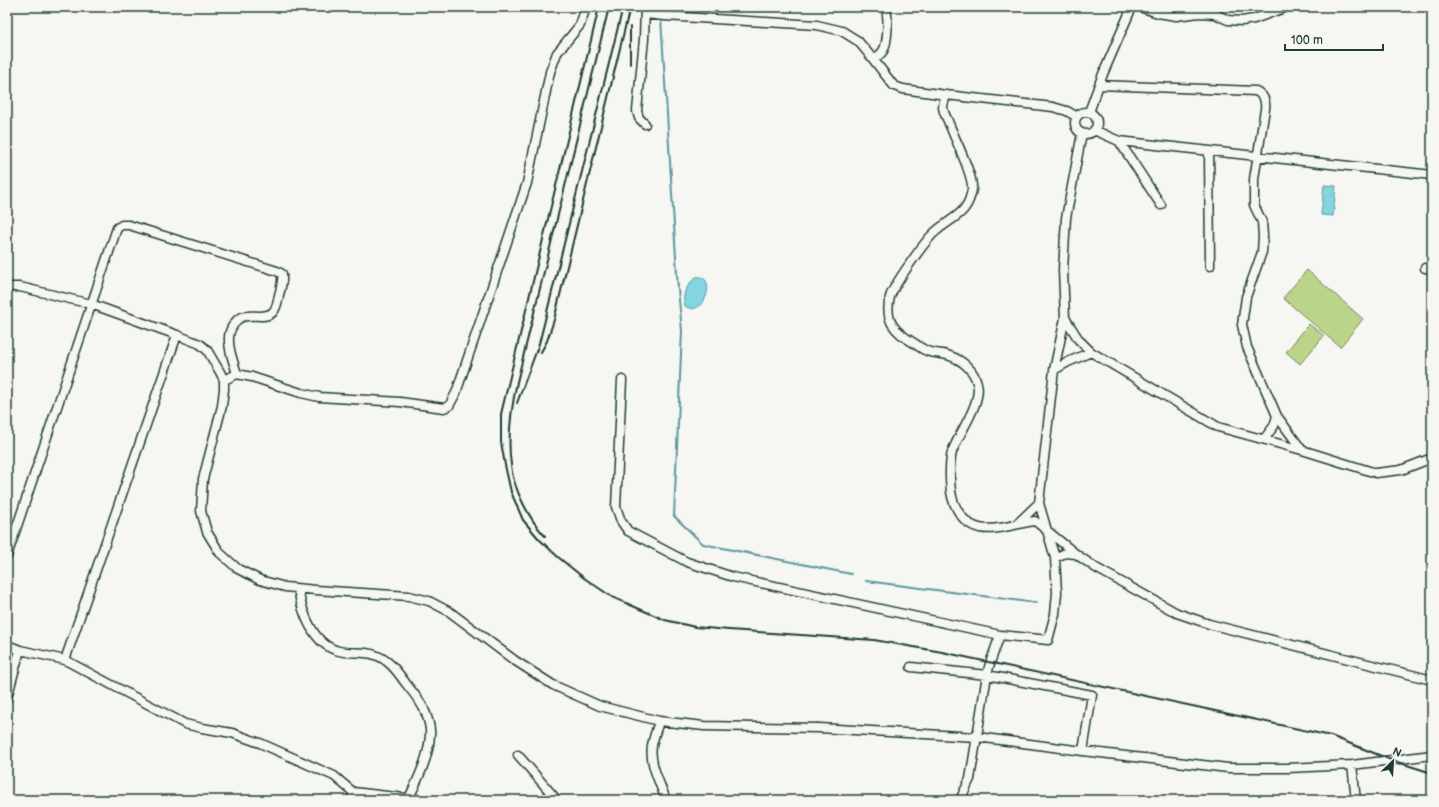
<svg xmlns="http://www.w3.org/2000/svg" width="1439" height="807" font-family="'Balsamiq Sans',sans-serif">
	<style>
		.grass { fill: #bcd48a; stroke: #6e885f }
		.water { fill: #84d4e1; stroke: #5c989c }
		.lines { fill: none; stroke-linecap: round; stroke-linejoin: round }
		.stream { stroke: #5c989c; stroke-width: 2 }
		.minor-casing { stroke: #1f3d34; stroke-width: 11 }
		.minor { stroke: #f6f6f2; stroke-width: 8 }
		.rail { stroke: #1f3d34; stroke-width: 2 }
	</style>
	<rect width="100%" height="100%" fill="#f6f6f2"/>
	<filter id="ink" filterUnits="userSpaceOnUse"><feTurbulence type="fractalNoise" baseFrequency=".025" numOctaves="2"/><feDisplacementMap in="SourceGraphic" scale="8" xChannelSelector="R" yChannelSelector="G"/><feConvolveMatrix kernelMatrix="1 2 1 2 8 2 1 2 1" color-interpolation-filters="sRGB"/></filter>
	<g filter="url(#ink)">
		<!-- grass -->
		<path class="grass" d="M1307,270L1363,319L1340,347L1283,298Z
			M1309,324L1324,336L1300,364L1286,352Z"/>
		<!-- water -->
		<path class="water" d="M1324,185L1336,186L1333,216L1321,215Z
			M696,277C719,274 704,320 685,306C681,294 687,285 696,277Z"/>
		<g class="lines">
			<!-- stream -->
			<path class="stream" d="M660,7V13
				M661,18L678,289L682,331L674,516L703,544L851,574
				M866,581L1037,603"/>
			<defs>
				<path id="minor" d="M1140,7L1158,13L1176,16L1199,13L1215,14L1228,20L1242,21L1254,19L1287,7
					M645,14L664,16L817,25L842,31L858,41L873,59L894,86L903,89L946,95L1053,107L1067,111L1077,117
					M873,59C877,57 881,54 883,51C888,43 889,15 885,7
					M1099,85L1256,91C1264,96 1266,100 1265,109L1254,179V205L1262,222L1263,236L1262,252L1246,297L1242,325L1247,347L1277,416L1302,450
					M946,95C945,99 943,104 943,107C943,111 946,117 948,121C953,135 974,176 972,189C968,216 951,217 934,233C925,241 893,286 890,297C884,321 895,332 914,343C918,346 922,349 927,351C934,354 943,353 950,356C962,360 974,370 977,383C982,400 964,426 957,441C955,445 953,449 952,452C949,465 949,491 954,503C971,544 1003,525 1035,521L1076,554
					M1089,112L1103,74L1132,7
					M1075 123a11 11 0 1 1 22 0a11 11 0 1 1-22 0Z
					M645,124L639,118L637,111L644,39L645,7
					M1094,130L1119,141L1432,175
					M1119,141L1161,205
					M1209,151L1210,266
					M1425,268L1432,269
					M7,287H20L91,304L177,335L200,344L207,350L220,372L224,380V389L222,406L203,479L201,511L207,532L220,553L238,569L260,580L285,587L316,590L409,596L429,601L450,612L514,660L553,685L600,706L659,721L704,726L819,728L977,737L1083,751L1228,768H1288L1352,765L1432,755
					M1065,318L1079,340L1091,352L1218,427L1302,450L1376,473L1401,470L1432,458
					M1054,370L1068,362L1091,352
					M224,380L237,374L252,377L301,393L319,397L400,402L444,408L449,406L456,393L527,183L550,72L557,53L580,25L586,7
					M622,380L616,507L621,521L628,531L687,562L733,577L1000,635
					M1264,439L1274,426L1277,416
					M1018,523L1039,503
					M7,556L117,228L122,225H129L277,271L282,274C283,282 281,288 279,295C278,300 277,308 273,312C263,322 244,308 234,324C231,328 229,333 229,338C228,350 234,363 237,374
					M1055,558L1065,553L1076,554L1096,568L1177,613L1209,624L1432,680
					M298,589C302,612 313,645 339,651C351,654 364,651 375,655C388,659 397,671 404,681C411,690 419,699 424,709C427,716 431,727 430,735C429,757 418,779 409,798
					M7,645L20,650L65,660L177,335
					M65,660L185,724L202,728L232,733L260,743L334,776L353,792L422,800
					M911,667L987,675L1092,695L1083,751
					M7,698L20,650
					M659,721C657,729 653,738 652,746C649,763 660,783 666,800
					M518,755L557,800
					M1352,765L1356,800
					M353,800V792
					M960,800L970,779L987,675L990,663L1000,635L1048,640L1055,614L1057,593L1055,558L1039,503L1054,370L1065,318L1063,270L1066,218L1082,133"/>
			</defs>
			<!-- minor casing -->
			<use href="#minor" class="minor-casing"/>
			<!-- minor -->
			<use href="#minor" class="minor"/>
			<!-- rail -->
			<path class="rail" d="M599,7L501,414V442L505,465L511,492L523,520L539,539L558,557L584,578L612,597L665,620L695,627L729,630L874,640L942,652L1331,736L1394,761L1432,773
				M630,64V27
				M541,352L547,341L554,320L630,7
				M517,403L539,344L623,7
				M545,536C529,519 513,488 511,465C507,437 511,409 517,382L609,7"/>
		</g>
	</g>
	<!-- margin -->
	<rect width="1439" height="807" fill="none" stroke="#f6f6f2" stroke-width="24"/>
	<rect x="12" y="12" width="1415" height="783" fill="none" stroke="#1f3d34" stroke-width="1.5" filter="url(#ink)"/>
	<!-- north arrow -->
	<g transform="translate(1393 761) rotate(25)" stroke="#f6f6f2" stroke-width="3" paint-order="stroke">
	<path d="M0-3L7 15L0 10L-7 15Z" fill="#1f3d34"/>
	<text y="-6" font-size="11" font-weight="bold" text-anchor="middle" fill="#1f3d34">N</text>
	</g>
	<!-- scale -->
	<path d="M1285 44v6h98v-6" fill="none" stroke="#1f3d34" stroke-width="2"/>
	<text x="1291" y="44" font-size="12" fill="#1f3d34" stroke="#f6f6f2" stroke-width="3" paint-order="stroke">100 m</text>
</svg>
